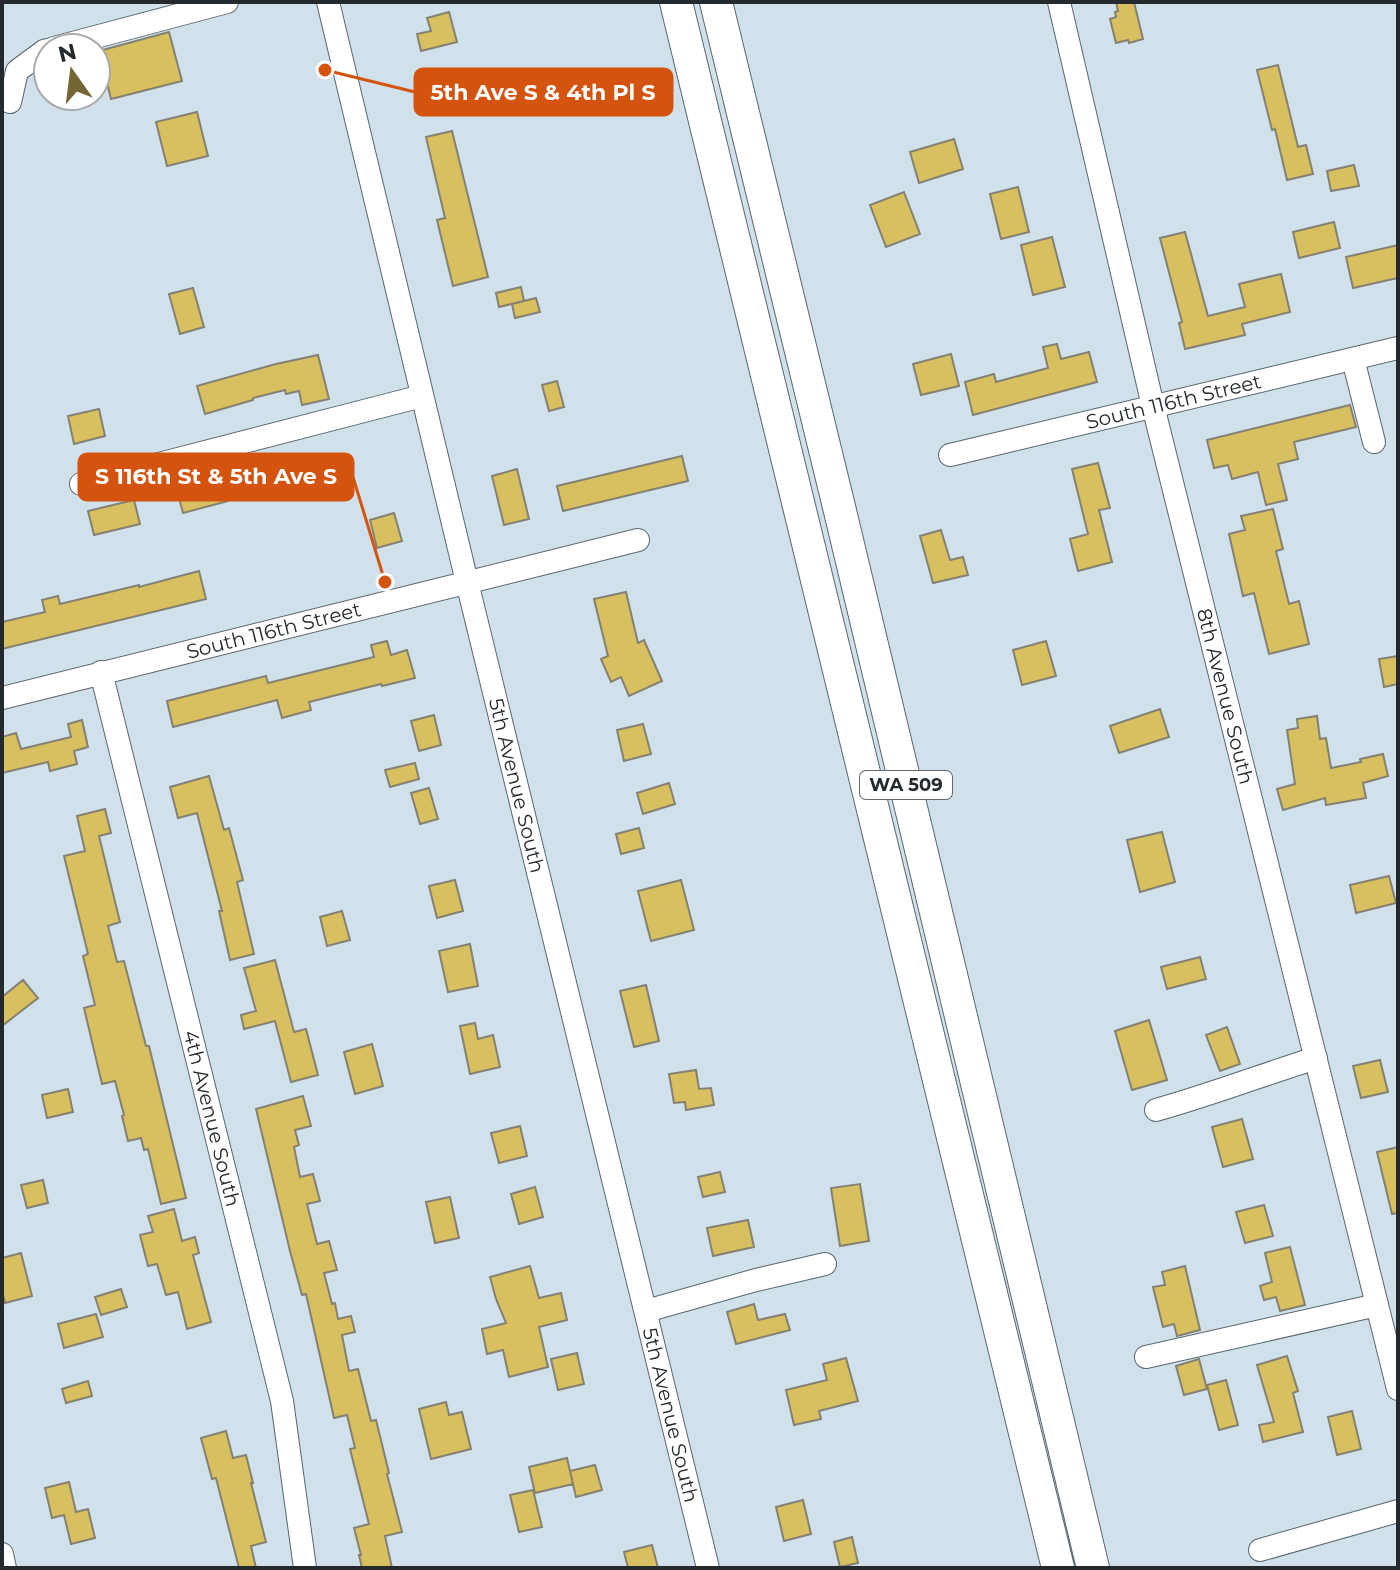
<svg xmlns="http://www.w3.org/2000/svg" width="1400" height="1570" font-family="Montserrat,sans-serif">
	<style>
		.building { fill: #d8c060; stroke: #858172; stroke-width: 2 }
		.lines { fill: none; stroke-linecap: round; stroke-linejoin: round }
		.minor-casing { stroke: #58666f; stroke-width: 24 }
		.highway-casing { stroke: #58666f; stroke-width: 34 }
		.minor { stroke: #fff; stroke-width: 22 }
		.highway { stroke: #fff; stroke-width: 32 }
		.labels { text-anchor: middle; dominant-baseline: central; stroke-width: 8; stroke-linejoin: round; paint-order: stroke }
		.shield { fill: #fff; stroke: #65696c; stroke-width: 2 }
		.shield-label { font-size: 18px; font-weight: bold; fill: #23292d }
		.street-label { font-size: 20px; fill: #23292d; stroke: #fff }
		.leader { fill: none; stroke: #d4540f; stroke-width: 3 }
		.callout-dot { fill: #d4540f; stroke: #fff; stroke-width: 3 }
		.callout { fill: #d4540f; stroke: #d4540f; stroke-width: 3 }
		.callout-label { font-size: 22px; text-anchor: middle; font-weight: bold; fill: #fff }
	</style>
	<rect width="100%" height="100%" fill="#d1e1eb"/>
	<!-- building -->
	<path class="building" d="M1116,2H1134L1143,39L1129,43L1128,40L1116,43L1110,19L1116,17L1115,12L1118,11Z
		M449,12L457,42L421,51L417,34L431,31L427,18Z
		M169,32L182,81L111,99L99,51Z
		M1278,65L1298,147L1306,145L1313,174L1287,180L1275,129L1272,130L1257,70Z
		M197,112L208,156L167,166L156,122Z
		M452,131L488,277L453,286L437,220L445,218L426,137Z
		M954,139L963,169L919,183L910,152Z
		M1354,165L1359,186L1331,191L1327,171Z
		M1018,187L1029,232L1001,239L990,194Z
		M904,192L920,234L886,247L870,205Z
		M1334,222L1340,248L1299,258L1293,232Z
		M1185,232L1208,316L1245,307L1239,284L1281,274L1290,312L1242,324L1245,335L1185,349L1179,323L1182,322L1160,238Z
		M1052,237L1065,287L1033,295L1021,245Z
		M1398,245V278L1353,288L1346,257Z
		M521,287L524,301L499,307L496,293Z
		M193,288L204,327L180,334L169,294Z
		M536,298L540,312L515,318L512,304Z
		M1057,344L1061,359L1089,352L1097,382L973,415L965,382L994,374L996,382L1048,368L1043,347Z
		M951,354L959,386L921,395L913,364Z
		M318,355L329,399L302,405L299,391L286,394L285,390L253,398V400L205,414L197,386L276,364Z
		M557,381L564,407L549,411L542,385Z
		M1350,405L1356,427L1294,442L1298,459L1278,464L1287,500L1266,505L1258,472L1232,479L1228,465L1214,468L1207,440Z
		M99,409L105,436L74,444L68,416Z
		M682,456L688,481L563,511L557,486Z
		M1098,463L1110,508L1099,510L1112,562L1078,571L1070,539L1088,534L1072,469Z
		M517,469L529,519L504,525L492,476Z
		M221,476L228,501L183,513L176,487Z
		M134,500L140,524L94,535L88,511Z
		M1273,509L1283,549L1276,551L1289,604L1299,601L1309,644L1269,654L1254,593L1243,596L1229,534L1245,530L1241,516Z
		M394,513L402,541L377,548L370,520Z
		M941,530L950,560L963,557L968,575L933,583L920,536Z
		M199,571L206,599L2,649V622L45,612L42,600L58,596L60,604L139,585V587Z
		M626,592L638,643L644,640L662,681L629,696L621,677L611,682L601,659L608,656L594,599Z
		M387,641L391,655L407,650L415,678L382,686L381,684L309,702L311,710L282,718L277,700L173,727L167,701L266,676L268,683L374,657L371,645Z
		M1046,641L1056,676L1022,685L1013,650Z
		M1398,656V684L1384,687L1379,659Z
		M1160,709L1169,737L1119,753L1110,726Z
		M434,715L441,745L419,751L411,721Z
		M1317,716L1320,739L1326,738L1331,768L1361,762L1360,759L1383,754L1388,776L1363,783L1366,798L1326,805L1325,798L1283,810L1277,789L1295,784L1287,730L1298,728L1297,719Z
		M82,720L88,747L74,751L77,764L50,771L48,762L2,773V737L16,733L21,749L71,737L68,724Z
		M643,724L651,754L624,761L617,730Z
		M415,763L419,779L390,787L385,770Z
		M209,776L224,830L229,828L243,880L237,882L254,954L230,960L219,911H222L197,813L178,818L170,787Z
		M669,783L675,804L643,814L637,793Z
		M429,788L438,819L420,824L411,793Z
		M105,809L111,833L99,836L120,922L108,926L117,962L124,961L146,1046H149L186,1198L161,1204L148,1149L144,1150L141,1138L128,1141L122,1116L124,1115L115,1081L102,1084L84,1008L95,1005L83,956L88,954L64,856L85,851L77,816Z
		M639,828L644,848L621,854L616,834Z
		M1162,832L1175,882L1140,892L1127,840Z
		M1389,876L1396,903L1356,913L1350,885Z
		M455,880L463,911L437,918L429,886Z
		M681,880L694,930L651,941L638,891Z
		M342,911L350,940L327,946L320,917Z
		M470,944L478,986L448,992L439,951Z
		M1200,957L1206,979L1167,989L1161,967Z
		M275,960L294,1032L306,1029L318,1075L291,1082L275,1021L244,1029L241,1015L256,1011L244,968Z
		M23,980L38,998L2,1026V997Z
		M646,985L659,1041L634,1047L620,991Z
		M1149,1020L1167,1080L1132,1090L1115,1031Z
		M475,1023L478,1039L493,1035L500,1067L470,1074L460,1026Z
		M1227,1027L1240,1064L1220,1071L1206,1035Z
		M372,1044L383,1086L355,1094L344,1052Z
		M1380,1060L1388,1092L1361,1098L1353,1066Z
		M696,1070L699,1089L711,1088L714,1105L686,1110L685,1102L674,1103L669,1074Z
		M68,1089L73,1112L47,1118L42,1095Z
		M303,1096L311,1126L295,1130L299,1145L294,1147L300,1177L313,1174L320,1201L307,1204L317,1244L329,1241L337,1270L324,1273L332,1304L335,1303L338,1319L351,1316L355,1332L342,1335L349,1371L358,1369L371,1421L376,1420L389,1473L387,1474L402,1532L385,1536L392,1568H362L359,1555H361L354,1528L369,1524L350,1449L355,1448L347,1415L334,1418L306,1294L302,1295L290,1251L256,1109Z
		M1242,1119L1253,1159L1223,1167L1212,1127Z
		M520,1126L527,1156L499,1163L491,1133Z
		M1398,1147V1213L1392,1214L1377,1152Z
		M720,1172L725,1192L703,1197L698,1177Z
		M43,1180L48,1203L27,1208L21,1185Z
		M860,1184L869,1241L840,1246L831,1188Z
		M535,1187L543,1217L519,1224L511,1194Z
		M450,1197L459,1238L435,1243L426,1202Z
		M1264,1205L1273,1236L1245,1243L1236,1212Z
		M174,1209L182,1241L195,1237L199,1253L193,1255L211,1322L187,1329L178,1292L166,1295L157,1264L148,1266L140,1235L153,1232L148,1216Z
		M748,1220L754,1247L713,1256L707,1228Z
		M1290,1247L1305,1305L1280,1311L1276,1297L1264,1300L1260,1286L1272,1282L1265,1253Z
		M21,1253L32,1296L5,1303L2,1290V1258Z
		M530,1266L539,1298L561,1293L567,1320L539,1327L548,1367L509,1377L503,1350L487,1354L482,1329L506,1323L496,1299L490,1277Z
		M1185,1266L1200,1330L1177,1336L1174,1324L1163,1327L1153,1287L1165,1285L1162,1272Z
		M121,1289L127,1307L101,1315L95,1297Z
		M754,1304L758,1320L785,1314L790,1330L736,1344L727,1312Z
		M96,1314L103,1337L64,1348L58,1324Z
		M577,1353L584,1384L558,1390L551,1359Z
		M1287,1356L1298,1391L1293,1393L1303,1432L1263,1442L1259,1425L1274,1422L1257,1365Z
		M846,1358L858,1401L819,1411L821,1419L794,1425L786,1390L827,1380L823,1364Z
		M1199,1359L1207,1389L1184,1395L1176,1366Z
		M1226,1380L1238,1425L1219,1430L1207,1385Z
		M88,1381L92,1396L66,1403L62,1389Z
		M446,1402L449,1415L462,1412L471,1449L431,1459L419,1409Z
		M1352,1411L1361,1449L1337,1455L1328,1417Z
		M226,1431L233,1458L246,1455L253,1483H251L266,1542L251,1546L256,1568H239L216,1478L212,1479L201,1438Z
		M567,1458L573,1484L535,1493L529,1467Z
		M595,1465L602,1490L576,1497L570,1471Z
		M69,1482L76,1512L88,1509L95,1538L71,1544L64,1515L52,1518L45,1488Z
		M533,1490L542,1527L519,1532L510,1495Z
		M803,1500L811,1534L784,1541L776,1507Z
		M852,1537L858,1563L840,1567L834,1542Z
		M652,1545L658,1568H628L624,1552Z"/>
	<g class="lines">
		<defs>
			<g id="minor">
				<path id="s1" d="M328,2L467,582L708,1568"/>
				<path id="s2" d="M1059,2L1153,406L1398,1389"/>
				<path d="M54,48L227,2"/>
				<path d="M10,102L17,71L44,51L48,50"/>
				<path d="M1353,359L1374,442"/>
				<path id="s3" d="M950,455L1398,348"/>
				<path d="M81,484L422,396"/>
				<path id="s4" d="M101,672L282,1401L305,1568"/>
				<path id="s5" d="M2,698L638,540"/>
				<path d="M1156,1110C1210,1095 1262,1075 1316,1058"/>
				<path d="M646,1311L756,1280L825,1264"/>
				<path d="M1146,1357L1377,1305"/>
				<path d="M1260,1550L1398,1511"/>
				<path d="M2,1554L5,1568"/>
			</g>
			<path id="highway" d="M676,2L1058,1568
				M716,2L840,511L1093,1568"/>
		</defs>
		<!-- minor casing -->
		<use href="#minor" class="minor-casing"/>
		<!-- highway casing -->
		<use href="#highway" class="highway-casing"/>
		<!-- minor -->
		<use href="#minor" class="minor"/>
		<!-- highway -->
		<use href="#highway" class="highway"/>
	</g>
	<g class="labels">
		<!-- shield labels -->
		<rect class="shield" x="860" y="771" width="92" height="28" rx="6"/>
		<g class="shield-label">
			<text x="906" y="785">WA 509</text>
		</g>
		<!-- street labels -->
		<g class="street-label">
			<text stroke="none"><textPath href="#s3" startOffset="230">South 116th Street</textPath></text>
			<text stroke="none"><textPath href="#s5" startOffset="280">South 116th Street</textPath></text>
			<text stroke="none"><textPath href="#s2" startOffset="714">8th Avenue South</textPath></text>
			<text stroke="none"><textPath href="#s1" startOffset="806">5th Avenue South</textPath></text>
			<text stroke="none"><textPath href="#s4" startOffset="460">4th Avenue South</textPath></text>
			<text stroke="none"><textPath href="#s1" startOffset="1454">5th Avenue South</textPath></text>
		</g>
	</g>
	<!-- callouts -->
	<path class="leader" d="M325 70L415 92M385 582L353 477"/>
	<g class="callout-dot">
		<circle cx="325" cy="70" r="8"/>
		<circle cx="385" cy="582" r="8"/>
	</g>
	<g class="callout">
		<rect x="415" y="69" width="257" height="46" rx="8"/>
		<rect x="79" y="454" width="274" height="46" rx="8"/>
	</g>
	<g class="callout-label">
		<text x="543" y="100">5th Ave S &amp; 4th Pl S</text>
		<text x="216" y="484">S 116th St &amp; 5th Ave S</text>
	</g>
	<!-- border -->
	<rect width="1400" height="1570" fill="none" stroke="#23292d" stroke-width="8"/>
	<!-- north arrow -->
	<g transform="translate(72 72) rotate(346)"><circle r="38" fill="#ffffff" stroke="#a7a9ab" stroke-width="2"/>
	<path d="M0-6L14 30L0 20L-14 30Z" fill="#746734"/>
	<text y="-12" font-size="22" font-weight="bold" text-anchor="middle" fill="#23292d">N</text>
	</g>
</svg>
